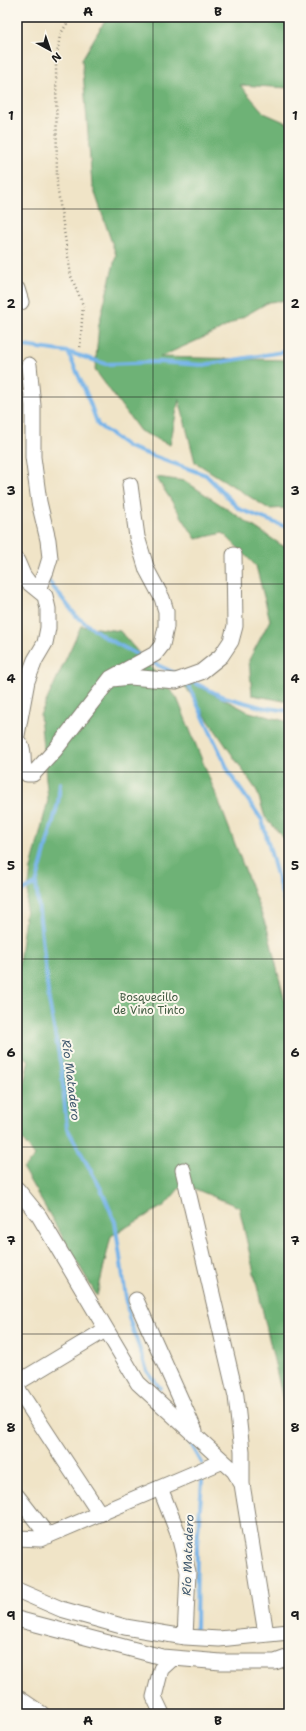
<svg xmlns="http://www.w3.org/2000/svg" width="306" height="1731" font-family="'Shantell Sans',sans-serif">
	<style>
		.forest { fill: #6eb276; stroke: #456749 }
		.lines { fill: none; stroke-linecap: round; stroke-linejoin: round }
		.stream { stroke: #76b4e9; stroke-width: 4 }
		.minor-casing { stroke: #868072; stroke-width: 17 }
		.path { stroke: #868072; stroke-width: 2.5; stroke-dasharray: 1 3; stroke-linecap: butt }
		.minor { stroke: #fff; stroke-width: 15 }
		.grid { fill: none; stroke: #1c1c1c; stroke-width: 1; stroke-opacity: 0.55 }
		.labels { text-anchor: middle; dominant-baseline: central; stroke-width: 4; stroke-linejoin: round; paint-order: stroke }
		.park-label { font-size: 11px; fill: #425b42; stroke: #fbf7ec }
		.water-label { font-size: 12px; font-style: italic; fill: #40596e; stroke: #fbf7ec }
		.neatline { fill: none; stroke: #1c1c1c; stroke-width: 1.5 }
		.grid-label { font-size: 13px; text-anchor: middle; font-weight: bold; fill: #1c1c1c }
	</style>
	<rect width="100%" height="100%" fill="#fbf7ec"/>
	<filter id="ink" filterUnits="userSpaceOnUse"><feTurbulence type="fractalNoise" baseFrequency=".025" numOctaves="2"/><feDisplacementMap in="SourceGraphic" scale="8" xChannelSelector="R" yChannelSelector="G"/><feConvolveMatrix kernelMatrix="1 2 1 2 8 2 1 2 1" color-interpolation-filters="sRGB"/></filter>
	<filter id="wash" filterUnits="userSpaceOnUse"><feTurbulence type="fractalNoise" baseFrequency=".012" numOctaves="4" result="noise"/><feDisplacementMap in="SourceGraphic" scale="16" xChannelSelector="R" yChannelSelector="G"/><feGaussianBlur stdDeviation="0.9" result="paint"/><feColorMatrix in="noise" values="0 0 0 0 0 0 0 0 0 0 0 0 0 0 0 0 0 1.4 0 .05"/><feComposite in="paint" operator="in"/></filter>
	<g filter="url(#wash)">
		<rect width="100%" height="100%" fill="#f0e4c7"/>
		<!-- forest -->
		<path class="forest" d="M107,17H289V88L240,85L264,113L289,124V300L269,302L218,331L160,357L289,360V508L269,509L195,462L179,399L170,445L140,431L95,370L99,324L116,255L92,184L82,59Z
			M156,477L185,481L283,546L289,545V702L252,695L249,660L270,620L256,566L223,533L196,539Z
			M81,626L120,631L177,698L221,807L268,931L289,1019V1426L239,1207L183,1184L165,1205L111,1236L97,1296L23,1169L35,1156L17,1133V1096L21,1095L29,1060L17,1053V979L31,869L48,800L40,715Z
			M178,676L249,712L289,722V844L265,817L257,791Z"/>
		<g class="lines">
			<!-- stream -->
			<path class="stream" d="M24,346L68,352L106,364L159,362L203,365L289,351
				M68,352L87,395L98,425L128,447L206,475L239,509L289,528
				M46,578L77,617L106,638L142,657
				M149,661L179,675
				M186,680L231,776L262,820L289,920
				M189,680L221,696L261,707L289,711
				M60,783L58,803L36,884L49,1001L61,1066L67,1128L101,1189L115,1222L129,1318L147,1371L160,1388
				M17,894L36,884
				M186,1435L202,1463
				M196,1630L197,1546L202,1481"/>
		</g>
	</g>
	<g filter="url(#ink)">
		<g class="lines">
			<defs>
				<path id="minor" d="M17,289L21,302
					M29,365L33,406V457L39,502L48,540L50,558L46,571L38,589
					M17,561L23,575L29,583L45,596L48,609V628L45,643L35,660L27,681L17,735
					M112,679L130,677L176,681L201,672L221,656L231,641L235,626L234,555
					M17,741C28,750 19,764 27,774H33L55,750L111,678L155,654L162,645L166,627V611L162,598L147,570L137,537L130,485
					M183,1170L236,1396L242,1451V1484
					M17,1189L39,1216L138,1383L223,1461L234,1471L242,1484L266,1634
					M136,1300L195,1431
					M17,1383L105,1330
					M17,1388L100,1514
					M160,1488L179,1536L188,1572L185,1637
					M17,1496L48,1536
					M17,1538L40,1539L223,1461
					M17,1590L61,1609L125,1627L185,1637L219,1639L289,1632
					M17,1619L162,1657L221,1662H275L289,1657
					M17,1697L42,1714
					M162,1714L154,1697L161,1669L173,1658"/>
			</defs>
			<!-- minor casing -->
			<use href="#minor" class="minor-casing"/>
			<!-- path -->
			<path class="path" d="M71,17L60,35L56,61L57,185L71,276L83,305L80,350"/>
			<!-- minor -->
			<use href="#minor" class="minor"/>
		</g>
	</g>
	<!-- grid -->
	<path class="grid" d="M153,17V1714M17,209H289M17,397H289M17,584H289M17,772H289M17,959H289M17,1147H289M17,1334H289M17,1522H289"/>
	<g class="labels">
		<!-- park labels -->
		<g class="park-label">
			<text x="149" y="997">Bosquecillo<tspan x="149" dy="13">de Vino Tinto</tspan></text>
		</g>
		<!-- water labels -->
		<g class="water-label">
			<text transform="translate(71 1080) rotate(83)">Río Matadero</text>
			<text transform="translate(188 1555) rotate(-88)">Río Matadero</text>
		</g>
	</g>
	<!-- margin -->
	<rect width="306" height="1731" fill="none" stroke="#fbf7ec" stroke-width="44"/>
	<!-- north arrow -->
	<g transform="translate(50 50) rotate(140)" stroke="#fbf7ec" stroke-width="3" paint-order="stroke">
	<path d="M0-3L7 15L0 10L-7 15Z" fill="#1c1c1c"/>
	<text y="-6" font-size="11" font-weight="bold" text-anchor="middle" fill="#1c1c1c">N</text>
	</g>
	<rect x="22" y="22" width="262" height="1687" class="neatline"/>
	<g class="grid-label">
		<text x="88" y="16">A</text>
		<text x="218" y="16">B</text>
		<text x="11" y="120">1</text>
		<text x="295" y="120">1</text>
		<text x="11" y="308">2</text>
		<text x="295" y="308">2</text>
		<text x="11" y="495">3</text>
		<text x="295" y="495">3</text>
		<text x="11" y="683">4</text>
		<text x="295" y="683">4</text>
		<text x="11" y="870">5</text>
		<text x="295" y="870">5</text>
		<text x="11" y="1057">6</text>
		<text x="295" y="1057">6</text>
		<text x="11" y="1245">7</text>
		<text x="295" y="1245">7</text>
		<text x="11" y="1432">8</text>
		<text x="295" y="1432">8</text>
		<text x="11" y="1620">9</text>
		<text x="295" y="1620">9</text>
		<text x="88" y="1725">A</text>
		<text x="218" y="1725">B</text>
	</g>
</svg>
